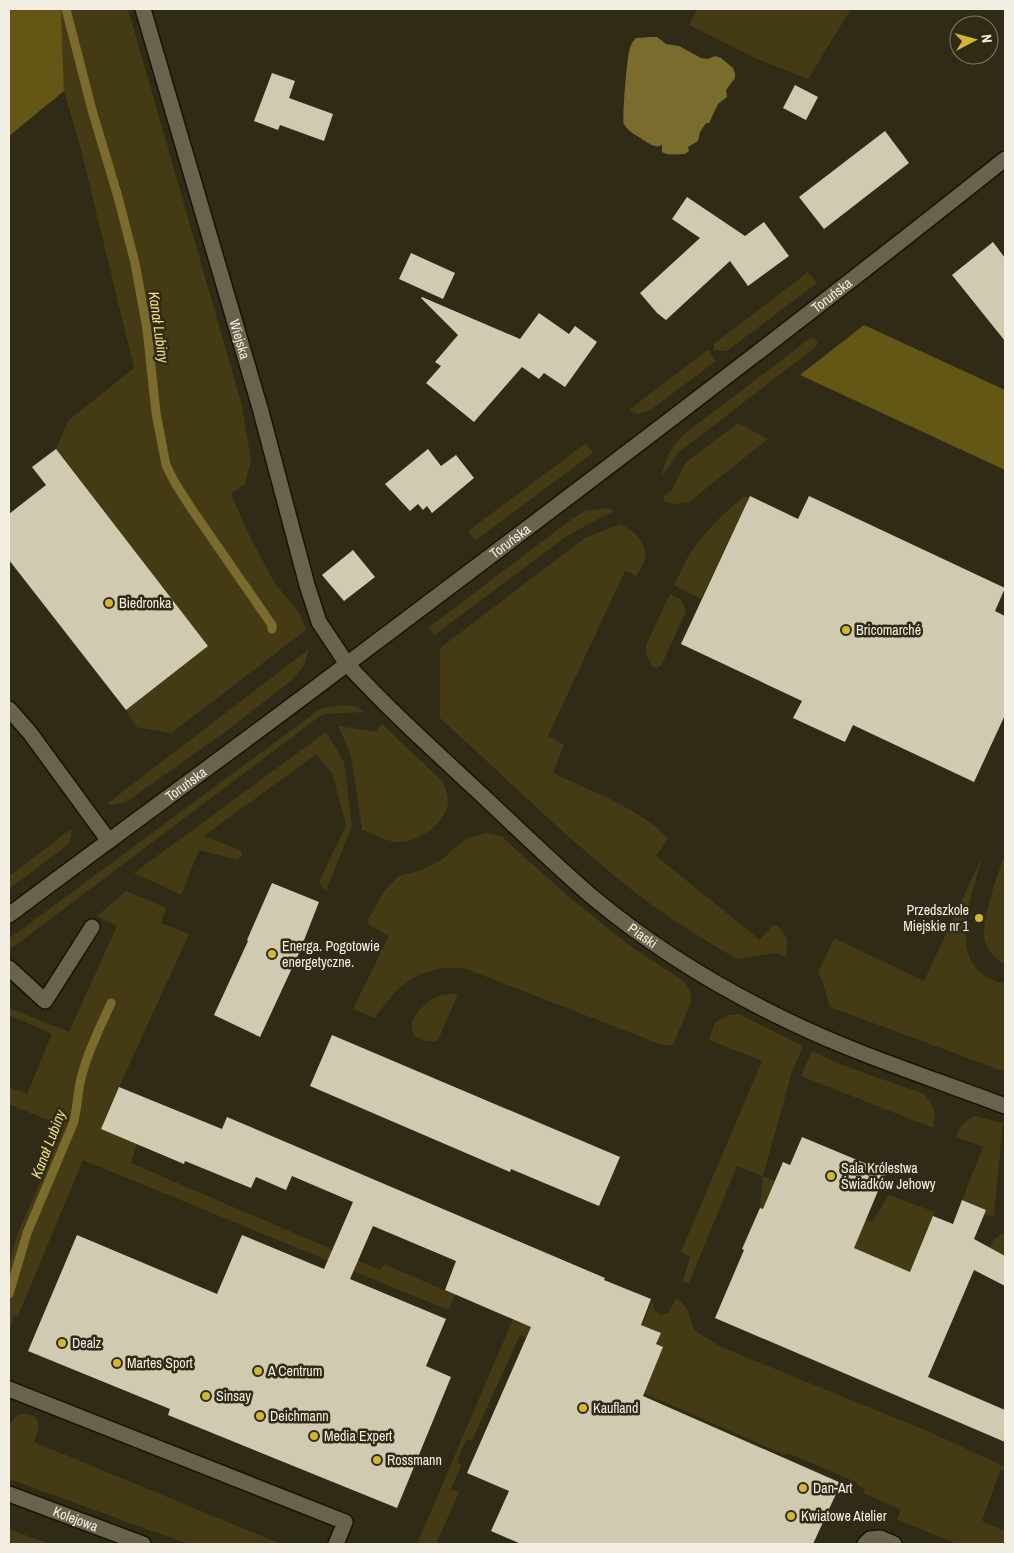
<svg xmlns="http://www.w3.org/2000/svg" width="1014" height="1553" font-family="'Archivo Narrow',sans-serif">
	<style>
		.green { fill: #443b15 }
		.forest { fill: #645615 }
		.water { fill: #7b6c2e }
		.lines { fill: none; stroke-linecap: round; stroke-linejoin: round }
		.stream { stroke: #7b6c2e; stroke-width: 9 }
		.building { fill: #d0cab1 }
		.lane-casing { stroke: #181302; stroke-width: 18 }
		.street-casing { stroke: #181302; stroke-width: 18 }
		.secondary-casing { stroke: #181302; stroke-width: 18 }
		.lane { stroke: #69634d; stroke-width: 15 }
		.street { stroke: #69634d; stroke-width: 15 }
		.secondary { stroke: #69634d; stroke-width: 15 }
		.poi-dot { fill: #d3b635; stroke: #302b16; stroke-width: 2 }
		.labels { text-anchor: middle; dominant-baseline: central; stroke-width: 5; stroke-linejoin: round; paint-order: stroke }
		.street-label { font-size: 14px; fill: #f3f0e3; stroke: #302b16 }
		.poi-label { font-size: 14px; fill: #f3f0e3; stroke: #302b16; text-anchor: start }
		.water-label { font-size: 15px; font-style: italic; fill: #f3dd82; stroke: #302b16 }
	</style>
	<rect width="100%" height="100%" fill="#302b16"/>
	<!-- green -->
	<path class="green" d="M61,9H128L242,406L251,460L245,484L231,494L251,539L274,582L300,614L306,630L171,733L136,727L126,710L208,646L56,449L68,421L134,368L81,149L64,91Z
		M697,9H851L808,79L755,58L689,25Z
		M808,272L817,283L727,351L714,350V344Z
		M813,338L817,341V345L812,350L679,452L662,476C664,460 671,448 682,436L809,339Z
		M706,351H709L716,361L649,411L639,414L629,410Z
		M738,423L768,439L689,502L676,504L665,502L663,496L672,490L686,462Z
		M586,443L593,453L475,541L468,531Z
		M744,496L749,498L701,599L674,585C679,576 683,566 688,557C703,533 723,514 744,496Z
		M608,508L614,511L568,535L434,635L429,627L572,519L585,511Z
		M620,524C632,530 648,542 645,558C644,564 639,571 636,576L625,571L548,736L564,745L553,773C585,788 647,812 668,839L656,856L760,940L772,926L777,925C787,935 790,943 785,957L776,953L737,959C701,938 665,916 632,890C565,837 504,776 440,718V648L585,538Z
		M670,594L681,599L686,611L661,666L657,668L653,667L646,655V645Z
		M309,649L305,664L291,681L225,732L126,802L112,805L108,803Z
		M343,705L358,707L364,712L325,714L320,716L9,950L10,938L316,712L324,708Z
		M382,724L443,782C446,789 448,796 448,804C445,824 415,845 395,842C384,840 372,833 362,830L352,762L349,750L338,726L376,732Z
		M326,732L344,762L352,826L326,891L319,882L346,825L332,773L316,754L204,836L238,849L242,852V855L238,860L199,850L181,895L134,873Z
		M71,829C73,837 70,842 65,847L9,889V876Z
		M486,833L501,836L569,897L630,946L685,982L691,994V1002L673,1045H662L464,968C420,965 398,984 375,1018L353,1009L389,936L370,926L367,921L385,890L399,876L424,869L443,859L455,847L468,838Z
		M983,855C974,889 947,955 987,977C992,980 999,982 1005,984V1072L830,1007L822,980L818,973L834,938L924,981Z
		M1005,855V964C997,961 987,950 985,941C980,925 998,871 1005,855Z
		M126,891L166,908L161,923L189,934L119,1087L101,1129L137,1144L131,1163L380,1270L384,1264L455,1295L448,1310L83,1160L18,1316L14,1315L9,1331V1267L15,1240L64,1127L9,1104V1087L27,1094L52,1034L9,1015V1008L69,1032L117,926L97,916Z
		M451,994H458L438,1040C426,1044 408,1038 412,1023C414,1014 427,1001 436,997C440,995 446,995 451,994Z
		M739,1014L803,1046L792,1072L763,1176L872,1222L889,1195L935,1212L933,1217L926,1279L760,1208L763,1176L737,1166L689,1283L683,1281L690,1257L681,1252L762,1061L709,1040L715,1022L729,1015Z
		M812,1051L839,1064L924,1094C934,1106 937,1112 933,1128L801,1076Z
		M975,1116L1003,1123L994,1216L984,1215L986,1210L962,1200L983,1147L957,1137C958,1125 966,1121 975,1116Z
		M1004,1233H1005V1257L990,1248L994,1239Z
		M676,1299C688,1304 690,1318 694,1330L721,1347L930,1432L1005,1467V1471L1000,1470L982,1521L1005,1531V1544H956L897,1519L901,1510L863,1493L865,1489L858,1486L856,1482L788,1453L785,1455L561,1357L559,1352L520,1335L472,1440H466L457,1462L461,1466L451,1489L459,1492L436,1544H417L513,1319L650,1378L663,1347L656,1344L661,1333L642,1325L652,1301L655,1311L661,1315L668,1313Z
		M20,1414C44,1414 40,1427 34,1442L281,1544H188L9,1479V1426L15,1417Z
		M9,1529L50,1544H9Z"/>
	<!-- forest -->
	<path class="forest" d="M9,9H61L64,91L9,136Z
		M864,325L1005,390V470L800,375Z"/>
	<!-- water -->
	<path class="water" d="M652,37H657L666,44L679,46L701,58L708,59L715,56L721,58L733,68L735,73V78L726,90L727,97L718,104L709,123H706L700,132L698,141L688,147L689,151L685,154C677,154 669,156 662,152V145C655,148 651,145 645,141C638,136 628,132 624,124C622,119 627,55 630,48C631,44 633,41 636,38Z"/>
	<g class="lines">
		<!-- stream -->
		<path class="stream" d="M66,9L92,110L118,197L135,263L147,329L156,413L166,465L175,483L191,508L272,625V629
			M9,1294L27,1233L73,1124C78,1108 77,1091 82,1075C88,1050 101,1026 111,1003"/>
	</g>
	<!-- building -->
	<path class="building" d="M272,73L295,81L289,98L333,114L324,141L280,125L278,130L254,121Z
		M795,85L818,97L806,120L783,108Z
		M885,131L909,163L824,229L799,197Z
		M687,197L745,236L764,222L789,256L748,286L730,261L666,320L657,313L640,293L700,238L672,219Z
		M993,242L1005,258V341L952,275Z
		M411,253L455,273L443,299L399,279Z
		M422,297L520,339L539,313L569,334L575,326L597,342L565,387L544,373L539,379L522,367L474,422L426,383L441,366L435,362L458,335L421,298Z
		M56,449L208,646L126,710L9,560V514L46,485L32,467Z
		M428,449L441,466L456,455L474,478L432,513L427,506L423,510L418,504L410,511L385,484Z
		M750,496L798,519L809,496L1005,588L995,611L1005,616V715L974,782L853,725L845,742L793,718L802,701L681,644Z
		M353,550L375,577L344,601L322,575Z
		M272,883L319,902L299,953L260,1037L214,1015L248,941L247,940Z
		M332,1035L620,1157L599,1206L511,1169L510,1172L310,1086Z
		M119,1087L222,1129L227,1117L605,1278L604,1280L651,1299L641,1325L661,1333L656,1344L663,1347L643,1396L841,1483L813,1544H521L491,1531L509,1491L467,1473L531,1327L445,1290L456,1261L373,1226L350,1279L446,1319L426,1366L451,1377L397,1508L168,1415L170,1409L28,1351L77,1235L217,1294L242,1235L324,1269L353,1202L292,1176L286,1190L256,1177L251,1188L185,1161L184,1164L101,1129Z
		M802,1137L886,1172L854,1248L910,1272L933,1216L953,1224L962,1200L986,1210L974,1239L1005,1256V1286L974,1270L928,1377L1005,1410V1442L715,1318L744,1250L742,1249L760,1208L763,1209L783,1162L790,1165Z"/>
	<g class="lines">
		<defs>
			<path id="lane" d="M9,709L30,733L109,841
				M9,968L45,1001L92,927
				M9,1389L345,1522L336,1544
				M865,1544L870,1539L880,1538L894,1544"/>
			<g id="street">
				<path id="s1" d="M347,664C390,711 437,753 483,796C518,829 553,863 590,895C646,942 711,983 776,1015C849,1052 929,1077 1005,1106"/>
				<path id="s2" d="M9,1494L143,1544"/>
			</g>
			<g id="secondary">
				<path id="s3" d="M143,9L260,408L307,585L319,622L347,664"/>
				<path id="s4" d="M9,915C121,831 235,749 347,664C568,498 789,331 1005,159"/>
			</g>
		</defs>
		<!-- lane casing -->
		<use href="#lane" class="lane-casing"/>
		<!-- street casing -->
		<use href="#street" class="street-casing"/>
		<!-- secondary casing -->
		<use href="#secondary" class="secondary-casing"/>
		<!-- lane -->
		<use href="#lane" class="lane"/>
		<!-- street -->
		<use href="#street" class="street"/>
		<!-- secondary -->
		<use href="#secondary" class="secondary"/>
	</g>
	<!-- markers -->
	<g class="poi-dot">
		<circle cx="109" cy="603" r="5"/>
		<circle cx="846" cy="630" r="5"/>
		<circle cx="979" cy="918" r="5"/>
		<circle cx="272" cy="954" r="5"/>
		<circle cx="831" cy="1176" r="5"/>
		<circle cx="62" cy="1343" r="5"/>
		<circle cx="117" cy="1363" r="5"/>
		<circle cx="258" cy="1371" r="5"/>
		<circle cx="206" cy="1396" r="5"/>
		<circle cx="583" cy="1408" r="5"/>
		<circle cx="260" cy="1416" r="5"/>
		<circle cx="314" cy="1436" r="5"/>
		<circle cx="377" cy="1460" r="5"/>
		<circle cx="803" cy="1488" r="5"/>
		<circle cx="791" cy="1516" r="5"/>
	</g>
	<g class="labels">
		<!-- street labels -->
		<g class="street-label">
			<text stroke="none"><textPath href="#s4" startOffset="1030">Toruńska</textPath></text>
			<text stroke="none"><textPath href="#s3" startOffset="344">Wiejska</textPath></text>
			<text stroke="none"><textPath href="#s4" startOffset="625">Toruńska</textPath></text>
			<text stroke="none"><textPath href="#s4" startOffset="220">Toruńska</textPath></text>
			<text stroke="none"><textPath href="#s1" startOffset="402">Piaski</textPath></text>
			<text stroke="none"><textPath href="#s2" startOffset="71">Kolejowa</textPath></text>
		</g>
		<!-- poi labels -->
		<g class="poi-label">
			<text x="119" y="603">Biedronka</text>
			<text x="856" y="630">Bricomarché</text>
			<text x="969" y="910" text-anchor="end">Przedszkole<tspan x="969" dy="16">Miejskie nr 1</tspan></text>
			<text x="282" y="946">Energa. Pogotowie<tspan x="282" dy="16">energetyczne.</tspan></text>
			<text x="841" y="1168">Sala Królestwa<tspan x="841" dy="16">Świadków Jehowy</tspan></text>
			<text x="72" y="1343">Dealz</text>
			<text x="127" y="1363">Martes Sport</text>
			<text x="268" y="1371">A Centrum</text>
			<text x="216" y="1396">Sinsay</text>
			<text x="593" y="1408">Kaufland</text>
			<text x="270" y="1416">Deichmann</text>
			<text x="324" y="1436">Media Expert</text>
			<text x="387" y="1460">Rossmann</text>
			<text x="813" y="1488">Dan-Art</text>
			<text x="801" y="1516">Kwiatowe Atelier</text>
		</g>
		<!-- water labels -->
		<g class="water-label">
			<text transform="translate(159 327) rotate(82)">Kanał Lubiny</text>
			<text transform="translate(48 1144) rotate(-69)">Kanał Lubiny</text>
		</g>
	</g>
	<!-- border -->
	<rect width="1014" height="1553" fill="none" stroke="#f3f0e3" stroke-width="20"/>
	<!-- north arrow -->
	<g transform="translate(974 40) rotate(84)"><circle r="24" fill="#302b16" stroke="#7e7a68"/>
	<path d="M0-4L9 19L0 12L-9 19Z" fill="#d3b635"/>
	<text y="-8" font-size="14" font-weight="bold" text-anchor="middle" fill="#f3f0e3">N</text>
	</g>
</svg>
